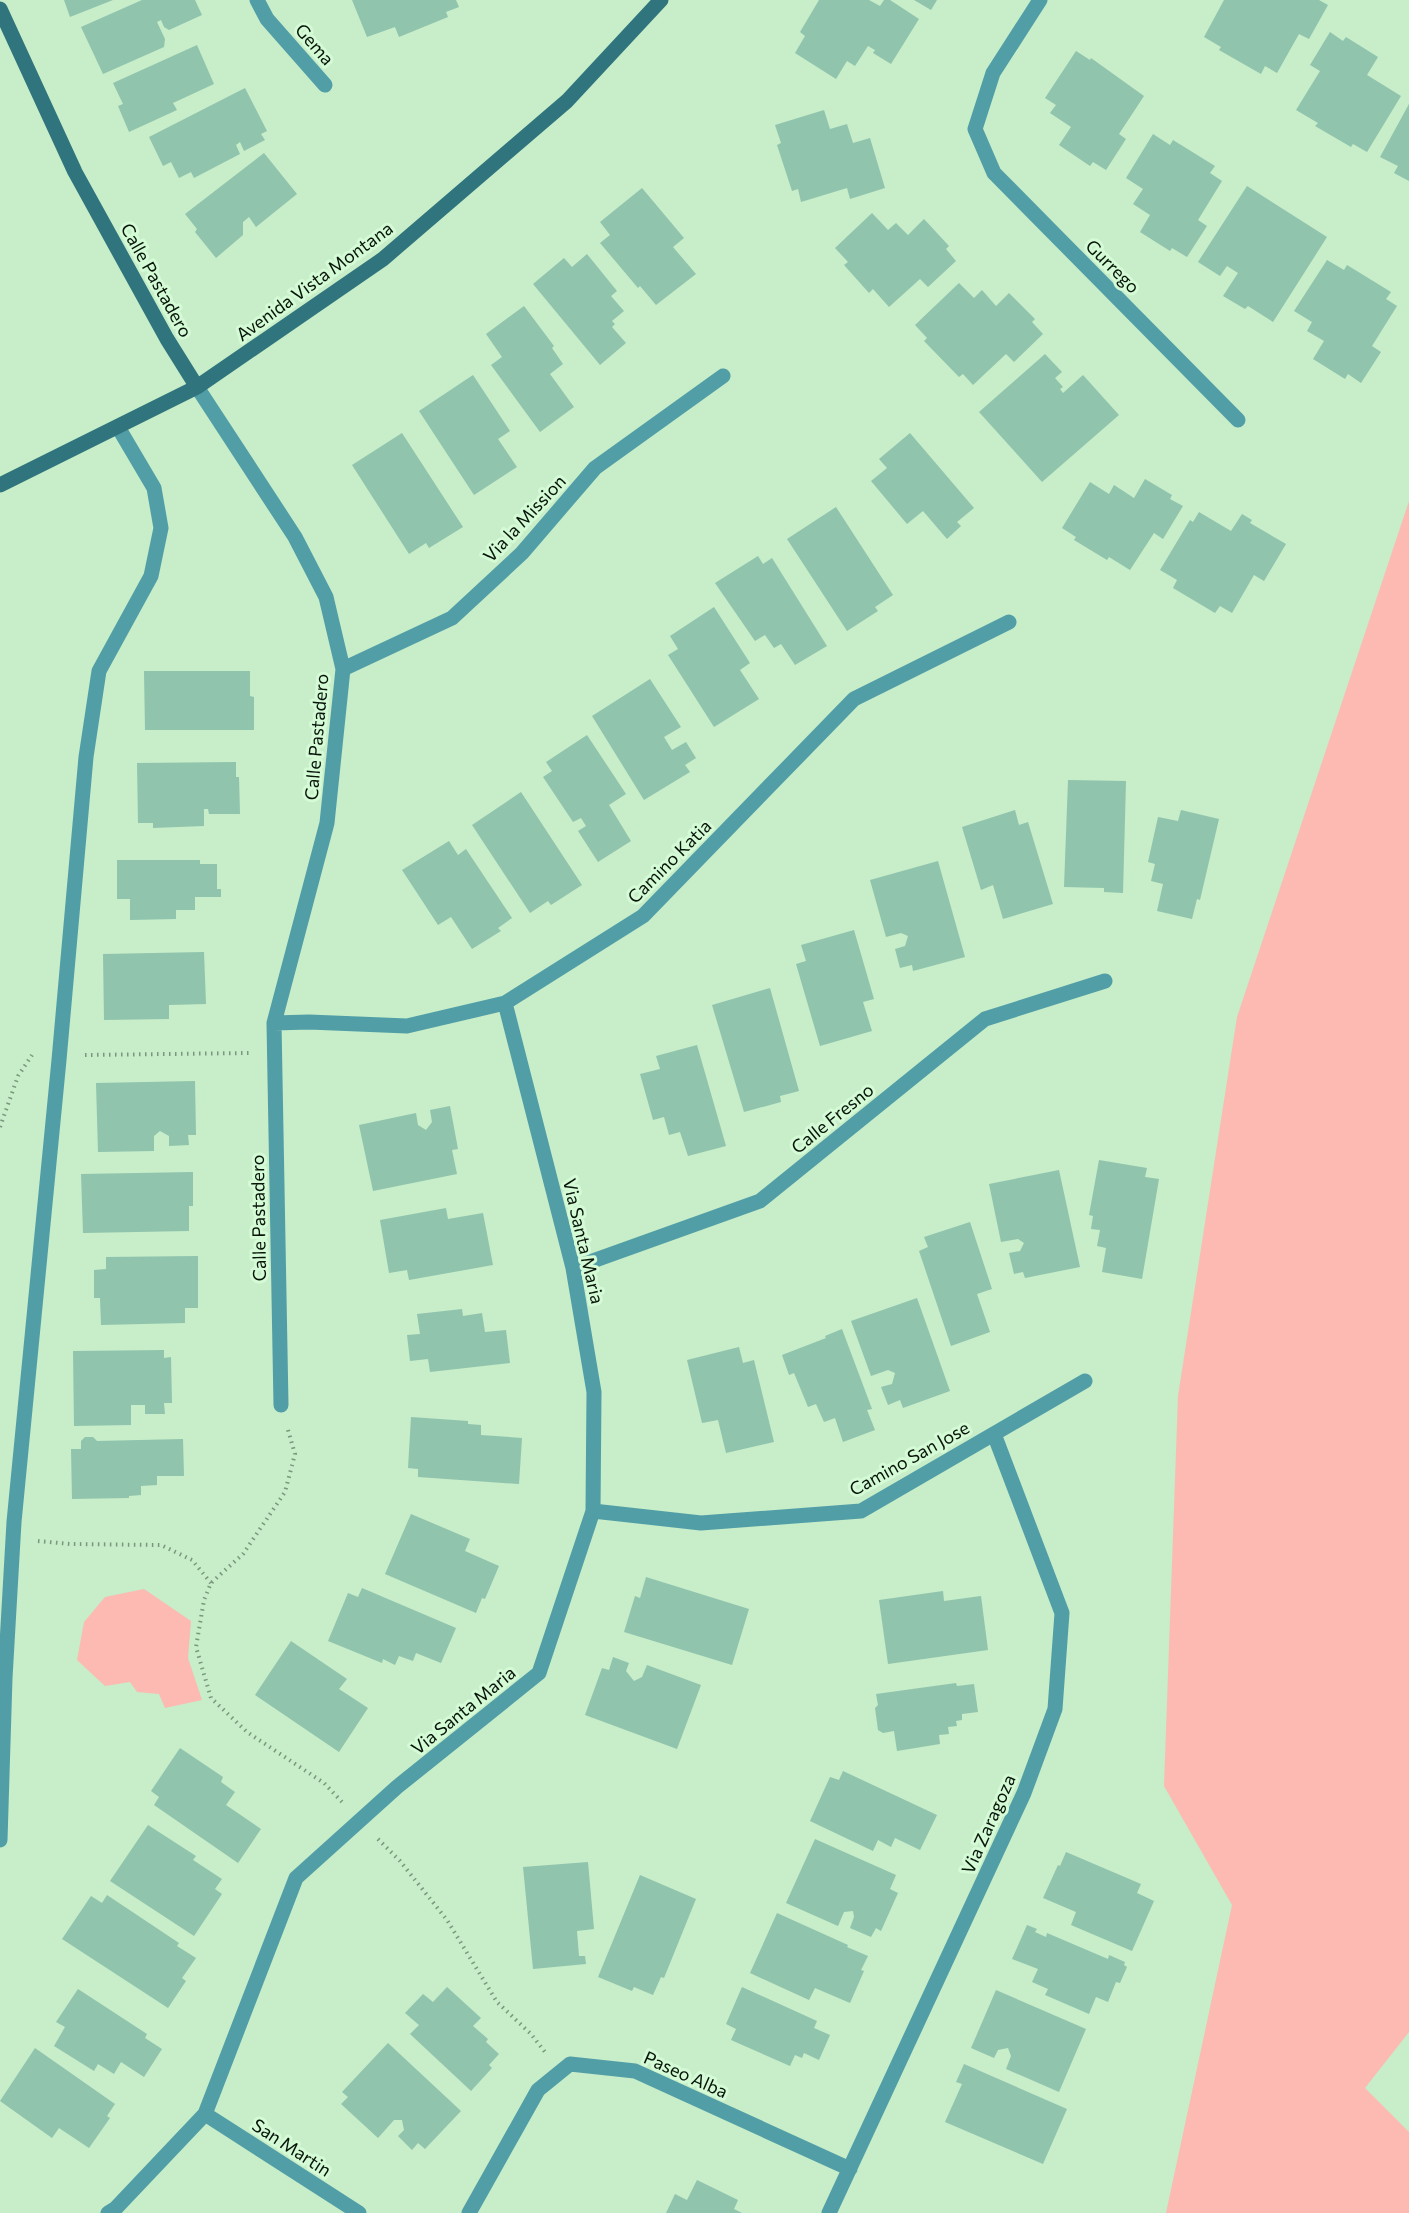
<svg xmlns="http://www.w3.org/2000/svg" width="1409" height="2213" font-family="Commissioner,sans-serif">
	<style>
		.green { fill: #fcbab3 }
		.building { fill: #90c4ad }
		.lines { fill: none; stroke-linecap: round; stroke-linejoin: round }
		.path { stroke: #7b977d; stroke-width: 4; stroke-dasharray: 1.5 4.5; stroke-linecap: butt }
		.lane { stroke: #519ea7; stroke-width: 15 }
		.street { stroke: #519ea7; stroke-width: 15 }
		.secondary { stroke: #30757d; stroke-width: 15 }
		.labels { text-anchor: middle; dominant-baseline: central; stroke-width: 6; stroke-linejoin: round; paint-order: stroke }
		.street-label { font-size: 18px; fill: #071408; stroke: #d4fad6 }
	</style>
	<rect width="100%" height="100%" fill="#c7edc9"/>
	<!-- green -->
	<path class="green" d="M1409,501V2032L1365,2088L1409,2132V2213H1166L1232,1905L1164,1786L1178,1396L1237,1017Z
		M144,1589L191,1621L188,1658L202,1700L165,1708L159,1694L137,1692L130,1682L105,1686L77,1660L84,1622L105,1597Z"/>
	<!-- building -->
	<path class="building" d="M64,0H113L70,17Z
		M142,0H195L202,15L169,30L164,27L161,20L157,22L165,39L164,47L103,74L81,27Z
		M352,0H456L459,7L446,12L448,17L399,37L395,27L367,37Z
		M819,0H869L880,6L884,0H890L919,19L891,64L873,53L875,50L868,46L855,66L847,61L836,79L795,53L805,36L800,32Z
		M914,0H937L931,10Z
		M1224,0H1319L1328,5L1309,39L1299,34L1277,73L1265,66L1261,74L1219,50L1221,47L1204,37Z
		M1330,32L1343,41L1346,37L1378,57L1367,75L1401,96L1367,152L1353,144L1351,147L1315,126L1318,123L1296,110L1320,71L1310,65Z
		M197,45L214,84L173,103L177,110L129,132L118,106L123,104L113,83Z
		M1076,51L1090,60L1091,58L1144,96L1119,134L1126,139L1106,170L1093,162L1090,166L1059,145L1071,127L1050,113L1056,105L1045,98Z
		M245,88L267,131L261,134L265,140L244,151L240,142L236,145L240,154L194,178L191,172L179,178L171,162L163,166L149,137Z
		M1409,104V181L1394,173L1398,166L1380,157Z
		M824,110L830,129L847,124L853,143L870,138L885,188L850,199L847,188L801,202L798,189L792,191L777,145L781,143L775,125Z
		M1153,134L1170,145L1173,140L1215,166L1210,173L1222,181L1198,220L1207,226L1187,257L1172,248L1170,251L1140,232L1150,215L1133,204L1143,189L1126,178Z
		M264,153L297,194L256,227L249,217L243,222V235L216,258L195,232L197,229L185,214Z
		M1247,186L1327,237L1273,322L1248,306L1245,309L1223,296L1238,273L1227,266L1220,276L1198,262Z
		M642,188L684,238L673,247L696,274L656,305L640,286L638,288L600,243L610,235L600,222Z
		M872,213L888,230L896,223L908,235L924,219L949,246L946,249L956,261L928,287L920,279L889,307L873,289L869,293L844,265L848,262L835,248Z
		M587,254L617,291L611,296L624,311L612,321L615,324L612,327L626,343L600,365L533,284L564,258L572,267Z
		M1327,260L1344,270L1347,265L1391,292L1386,299L1397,306L1372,346L1381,352L1361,383L1348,374L1345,379L1313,359L1324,341L1307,331L1312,322L1294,311Z
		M959,283L974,298L982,290L996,306L1009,293L1035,319L1032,322L1043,334L1014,362L1006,354L973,385L963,374L959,377L924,341L927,338L915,325Z
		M524,306L554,346L552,348L563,364L550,374L574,407L540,432L491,365L502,357L486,334Z
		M1045,354L1062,372L1055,378L1063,387L1060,389L1063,393L1083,375L1119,415L1042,482L979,412Z
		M473,375L510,431L498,439L517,467L474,495L419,411Z
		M402,433L463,527L429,548L426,543L409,554L352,465Z
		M910,433L974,508L957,522L961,526L947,539L923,511L907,524L871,481L887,468L879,459Z
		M1145,479L1172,495L1170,499L1183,506L1163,539L1154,533L1130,570L1109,557L1107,560L1074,540L1076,537L1062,528L1090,482L1109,494L1114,485L1134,498Z
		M836,507L893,595L875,607L878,611L847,631L787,539Z
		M1199,512L1231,531L1242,514L1252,520L1250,523L1286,544L1264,581L1254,575L1232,613L1220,606L1215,613L1173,588L1177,580L1160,570L1190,520L1193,522Z
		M758,556L763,564L772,558L827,646L795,665L781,644L774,648L765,635L755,641L715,583Z
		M714,607L750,663L740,670L759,699L714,727L668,655L678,649L670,636Z
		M144,671H250V696L254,697V730H145Z
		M650,679L681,727L664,737L672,750L686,742L696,758L685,765L690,772L644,800L592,716Z
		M587,735L626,794L609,805L631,841L598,862L578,831L586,826L581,818L573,822L543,777L552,771L546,762Z
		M236,762V777H239L240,814H209L208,809H204V826L153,828V823H138L137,763Z
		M1068,780L1126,781L1123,893L1104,892V888L1064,887Z
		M521,792L582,885L551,905L548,901L530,913L472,825Z
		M1015,810L1019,825L1028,822L1053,904L1003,919L993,885L981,890L962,827Z
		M1181,810L1219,819L1200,900L1197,899L1192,919L1157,911L1163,884L1151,881L1155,864L1148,862L1158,817L1178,821Z
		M449,841L458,855L466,849L512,918L498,928L501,931L472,949L451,917L438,925L402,870Z
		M117,860H200V864H217V889H221V897H195V910H176V919L130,920V899H117Z
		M938,861L965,957L913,971L912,965L900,968L895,949L905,946L908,936L901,933L886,937L870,880Z
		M854,930L874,999L863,1002L872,1031L820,1046L796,964L806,961L801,945Z
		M204,952L206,1004L169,1005V1019L104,1020L103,954Z
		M770,988L799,1091L780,1096L781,1102L744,1112L712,1005Z
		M697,1045L726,1146L688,1156L680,1132L669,1135L664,1117L653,1120L640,1074L660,1069L656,1056Z
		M195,1081L196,1135H188L189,1145L169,1146V1136L160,1131L154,1136V1151L98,1152L96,1083Z
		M450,1106L458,1149L452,1150L457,1174L373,1191L359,1125L416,1113L418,1125L426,1130L432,1122L430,1110Z
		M1099,1160L1147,1168L1145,1177L1159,1179L1142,1279L1102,1272L1106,1248L1097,1246L1100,1230L1091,1229L1093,1216L1089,1215Z
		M1059,1170L1080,1267L1025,1278L1023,1272L1014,1274L1009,1253L1020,1251L1024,1243L1018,1239L1001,1242L989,1184Z
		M193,1172V1206H189V1231L83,1233L81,1174Z
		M446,1208L448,1219L483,1213L493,1265L409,1280L407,1270L389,1273L380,1220Z
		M970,1222L992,1289L977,1294L990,1332L951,1346L919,1251L928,1247L924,1237Z
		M198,1256V1308H185V1323L101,1325L100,1298H94V1270L106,1269V1257Z
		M917,1298L950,1391L903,1408L900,1400L888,1405L881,1387L892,1384L895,1373L888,1370L871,1376L851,1321Z
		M462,1309L463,1316L482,1313L485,1332L506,1330L510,1363L430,1372L428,1359L410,1361L407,1335L420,1334L417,1314Z
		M842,1329L872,1409L867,1410L875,1430L843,1442L835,1418L824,1422L816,1404L808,1407L794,1373L789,1375L782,1355L826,1338L825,1336Z
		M739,1347L743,1363L754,1360L774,1442L726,1453L718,1420L702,1423L687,1360Z
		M164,1350V1358L171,1357L172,1403H164L165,1414H145V1405H131V1425L74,1426L73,1351Z
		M411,1417L468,1421V1424L481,1425V1435L522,1438L519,1484L418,1477V1469L408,1468Z
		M85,1437H93L97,1441L183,1439L184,1476H157V1485L141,1486V1495L129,1496V1498L72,1499L71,1449H81V1441Z
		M411,1514L470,1539L465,1551L499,1566L485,1599L482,1598L476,1613L385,1574Z
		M646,1577L749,1609L732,1665L624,1632L635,1596L640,1598Z
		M362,1588L456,1628L441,1663L416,1653L413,1661L399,1656L395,1665L383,1659L382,1663L328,1641L348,1593L358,1597Z
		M943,1591L944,1601L981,1596L988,1650L888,1664L879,1600Z
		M291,1641L347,1679L339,1689L368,1708L339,1752L255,1695Z
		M613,1657L629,1663L626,1671L634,1681L642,1677L647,1665L701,1685L677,1749L585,1715L602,1668L609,1670Z
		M956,1683L957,1686L974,1684L978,1712L962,1714V1720L956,1721L957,1726L948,1727L949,1734L939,1735L940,1744L897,1751L894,1731L883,1733L878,1730L875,1708L878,1705L876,1694Z
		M180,1748L223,1777L221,1782L235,1792L226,1805L261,1829L238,1863L154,1805L159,1797L151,1791Z
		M843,1771L937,1815L920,1850L895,1838L891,1847L878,1840L873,1851L810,1821L830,1777L839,1780Z
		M148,1825L196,1856L193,1860L222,1879L215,1889L222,1894L194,1936L110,1881Z
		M815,1839L896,1875L890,1889L898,1893L881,1931L876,1928L871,1937L850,1928L854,1917L853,1911L844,1912L838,1926L786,1903Z
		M1066,1852L1141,1884L1137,1893L1154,1901L1132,1951L1071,1925L1076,1912L1043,1898L1058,1865L1060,1866Z
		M588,1862L594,1929L577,1931L579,1956H585L586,1964L533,1969L523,1867Z
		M640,1875L696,1899L664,1978L661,1977L653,1995L634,1987L632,1991L598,1977Z
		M107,1895L179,1943L177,1946L196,1958L182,1978L186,1981L168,2008L62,1939L91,1896L102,1903Z
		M777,1913L848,1945L847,1947L868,1956L861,1970L864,1971L850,2003L815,1988L809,2000L750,1973Z
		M1027,1925L1037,1929L1035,1932L1046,1937L1047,1933L1108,1959L1109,1955L1125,1962L1124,1965L1127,1967L1120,1983L1116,1982L1108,2002L1096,1997L1089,2014L1045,1995L1048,1989L1032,1982L1038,1969L1012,1959Z
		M447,1987L481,2018L473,2026L488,2039L486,2042L499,2054L489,2065L492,2068L471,2091L410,2034L419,2025L405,2013L423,1994L433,2002Z
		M742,1987L817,2021L814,2028L830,2035L819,2060L804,2053L802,2058L795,2055L790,2066L731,2040L736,2029L726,2024Z
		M78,1989L147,2034L145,2038L162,2049L144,2077L121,2062L114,2074L98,2064L94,2071L54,2046L65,2027L56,2022Z
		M996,1990L1086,2029L1059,2092L1006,2069L1011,2056L1008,2048L998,2050L994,2058L971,2048Z
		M388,2043L461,2111L425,2149L418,2143L412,2150L398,2136L404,2130L402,2120H394L378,2138L341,2104L348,2097L342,2092Z
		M35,2048L115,2104L107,2116L110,2118L89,2148L59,2128L52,2138L0,2101Z
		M964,2064L1067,2109L1043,2164L945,2122L962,2084L956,2082Z
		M697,2180L738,2200L734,2209L742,2213H666L675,2194L687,2200Z"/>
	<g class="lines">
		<!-- path -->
		<path class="path" d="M85,1055L249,1053
			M0,1127L18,1076L32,1055
			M288,1430L295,1454L285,1492L243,1554L211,1583L204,1600L196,1647L211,1698L247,1732L324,1783L342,1802
			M38,1541L70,1544L161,1545L192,1560L211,1583
			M378,1839L400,1861L447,1920L497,2002L531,2034L545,2052"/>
		<!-- lane -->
		<path class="lane" d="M0,1840L5,1678L14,1522L59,1060L86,757L99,671L151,576L161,528L154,488L118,427"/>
		<!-- street -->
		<path class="street" d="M257,0L267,19L325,85
			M1040,0L993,73L975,129L994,173L1238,420
			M197,387L295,537L326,597L343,669L327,823L274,1023L281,1405
			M343,669L452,618L522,553L595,468L723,376
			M274,1023L309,1022L407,1026L505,1003L643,916L854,699L1009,622
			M573,1268L760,1201L985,1019L1105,981
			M593,1511L701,1523L861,1511L1085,1381
			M205,2114L359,2213
			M108,2213L116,2208L205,2114L296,1878L397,1787L539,1673L593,1511L594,1392L573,1268L505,1003
			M469,2213L538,2090L570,2064L635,2071L850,2169
			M829,2213L1024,1793L1055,1709L1062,1613L994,1434"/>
		<!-- secondary -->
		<path class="secondary" d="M0,9L75,172L167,339L197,387
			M0,485L197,387L383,259L567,101L661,0"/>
	</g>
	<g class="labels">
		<!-- street labels -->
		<g class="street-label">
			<text transform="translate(315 44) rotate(49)">Gema</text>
			<text transform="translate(1113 266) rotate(45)">Gurrego</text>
			<text transform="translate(157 280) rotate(61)">Calle Pastadero</text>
			<text transform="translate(314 281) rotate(-36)">Avenida Vista Montana</text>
			<text transform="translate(524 518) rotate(-47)">Via la Mission</text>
			<text transform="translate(316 737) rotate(-85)">Calle Pastadero</text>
			<text transform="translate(669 861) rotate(-45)">Camino Katia</text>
			<text transform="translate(832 1118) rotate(-39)">Calle Fresno</text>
			<text transform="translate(258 1218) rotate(-91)">Calle Pastadero</text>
			<text transform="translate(584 1241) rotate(77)">Via Santa Maria</text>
			<text transform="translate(909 1458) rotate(-29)">Camino San Jose</text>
			<text transform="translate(463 1710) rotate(-39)">Via Santa Maria</text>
			<text transform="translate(988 1824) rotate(-66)">Via Zaragoza</text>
			<text transform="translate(686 2074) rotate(24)">Paseo Alba</text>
			<text transform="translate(292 2147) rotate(33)">San Martin</text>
		</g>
	</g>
</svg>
